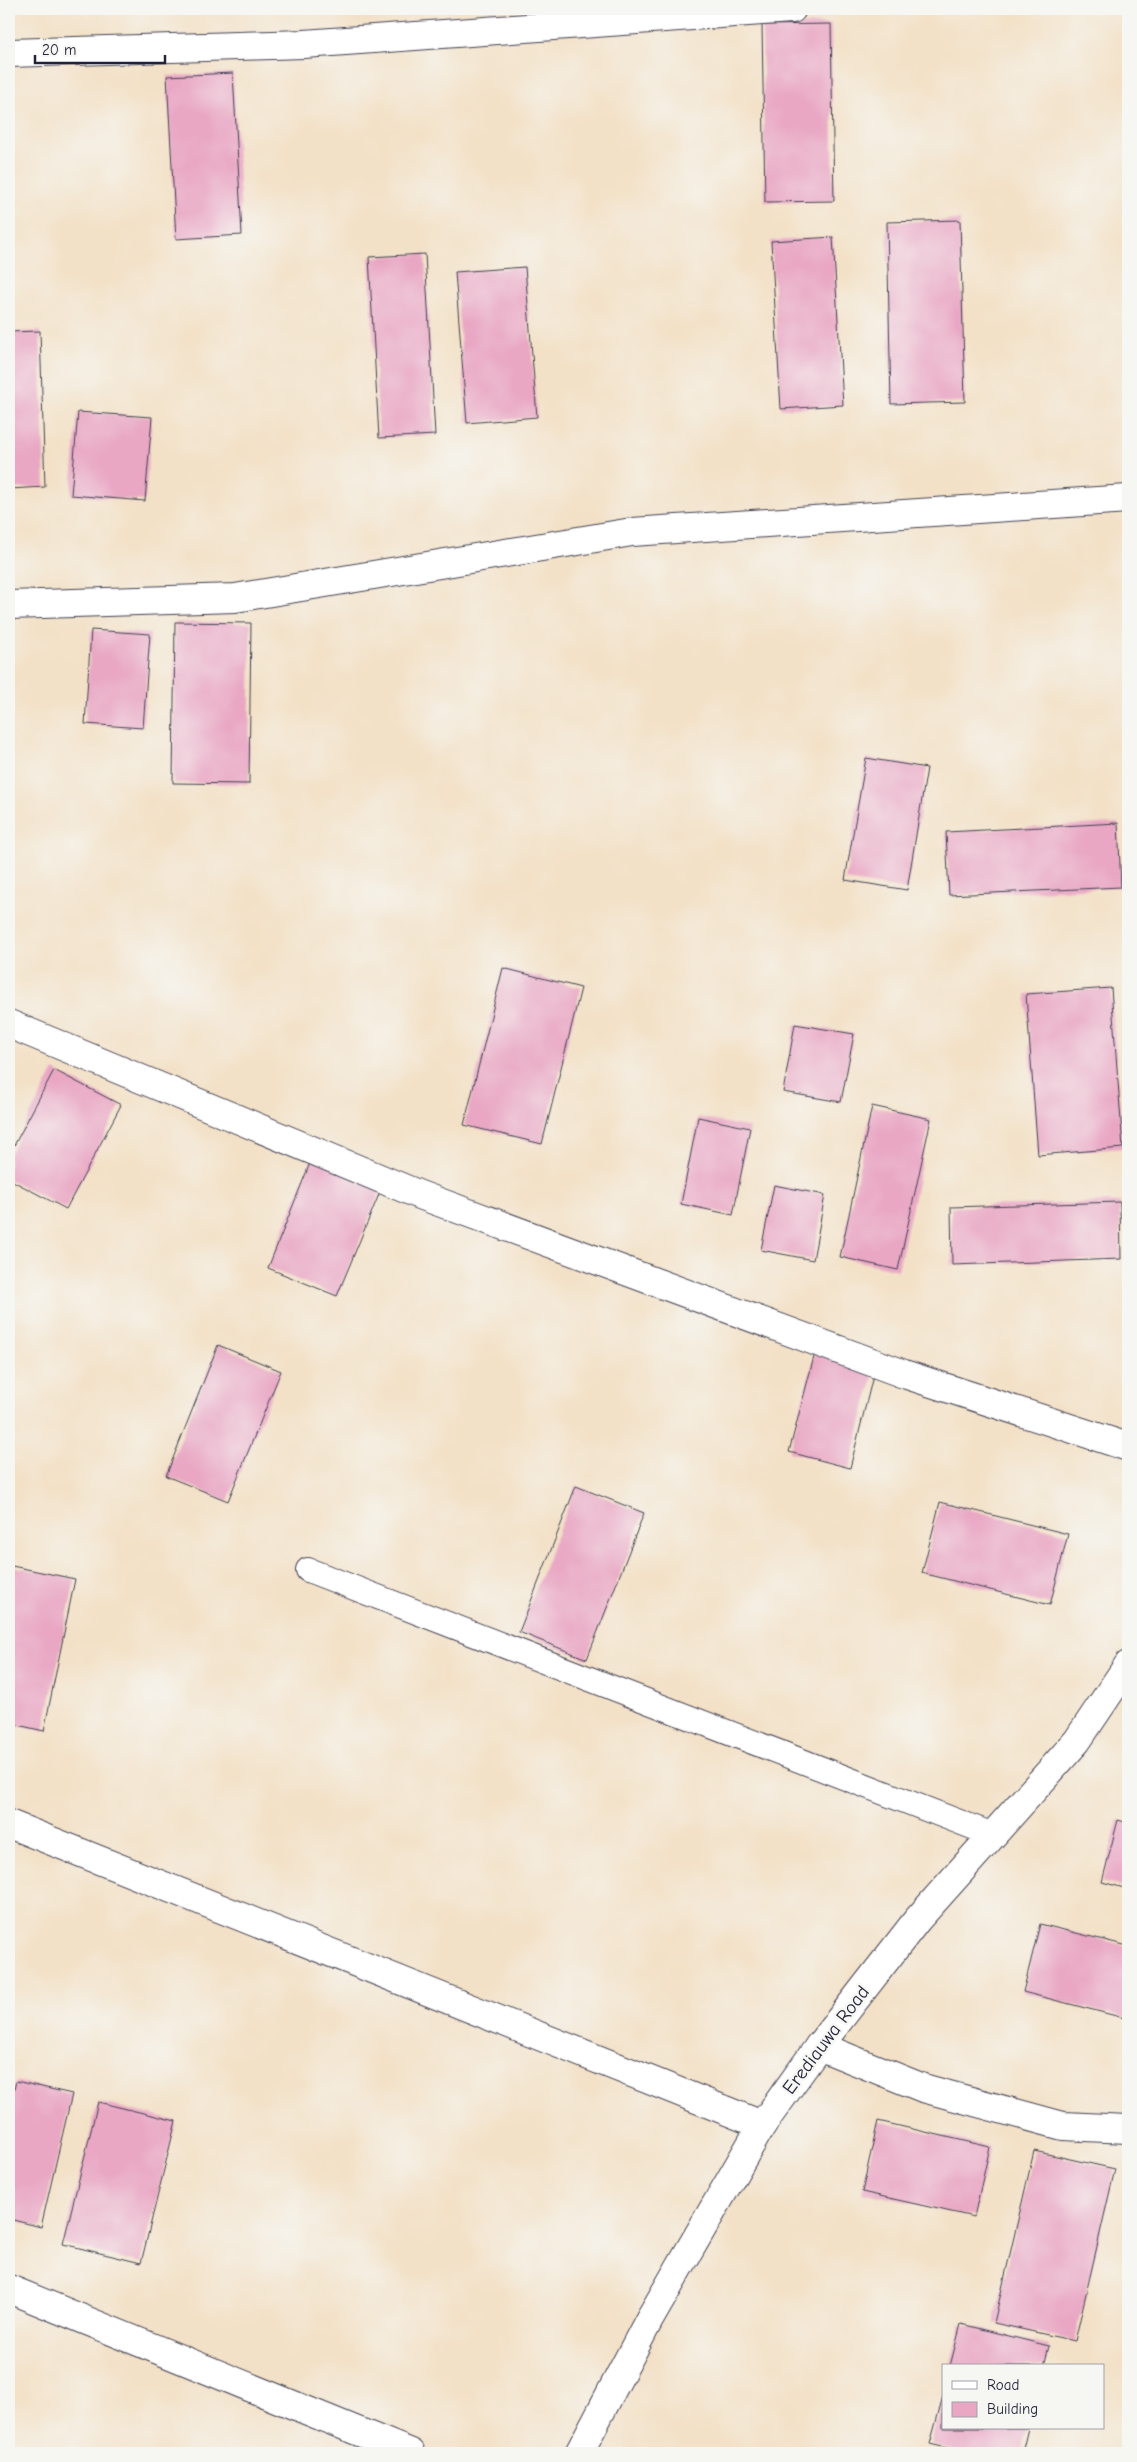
<svg xmlns="http://www.w3.org/2000/svg" width="1137" height="2462" font-family="'Comic Neue',sans-serif">
	<style>
		.building { fill: #e9a7c4 }
		.lines { fill: none; stroke-linecap: round; stroke-linejoin: round }
		.lane-casing { stroke: #413f50; stroke-width: 26 }
		.street-casing { stroke: #413f50; stroke-width: 30 }
		.secondary-casing { stroke: #413f50; stroke-width: 30 }
		.lane { stroke: #fff; stroke-width: 24 }
		.street { stroke: #fff; stroke-width: 28 }
		.secondary { stroke: #fff; stroke-width: 28 }
		.labels { text-anchor: middle; dominant-baseline: central; stroke-width: 5; stroke-linejoin: round; paint-order: stroke }
		.street-label { font-size: 19px; fill: #22223b; stroke: #f6f6f2 }
	</style>
	<rect width="100%" height="100%" fill="#f6f6f2"/>
	<filter id="ink" filterUnits="userSpaceOnUse"><feTurbulence type="fractalNoise" baseFrequency=".02" numOctaves="2"/><feDisplacementMap in="SourceGraphic" scale="10" xChannelSelector="R" yChannelSelector="G"/><feConvolveMatrix kernelMatrix="1 2 1 2 8 2 1 2 1" color-interpolation-filters="sRGB"/></filter>
	<filter id="wash" filterUnits="userSpaceOnUse"><feTurbulence type="fractalNoise" baseFrequency=".0096" numOctaves="4" result="noise"/><feDisplacementMap in="SourceGraphic" scale="20" xChannelSelector="R" yChannelSelector="G"/><feGaussianBlur stdDeviation="1.12" result="paint"/><feColorMatrix in="noise" values="0 0 0 0 0 0 0 0 0 0 0 0 0 0 0 0 0 1.4 0 .05"/><feComposite in="paint" operator="in"/></filter>
	<g filter="url(#wash)">
		<rect width="100%" height="100%" fill="#f3e1c7"/>
		<g id="blocks">
			<!-- building -->
			<path class="building" d="M831,24L834,201L765,202L762,25Z
				M233,73L242,235L176,239L167,76Z
				M960,220L965,402L891,404L887,222Z
				M833,237L843,405L781,409L771,241Z
				M425,254L435,435L379,438L369,257Z
				M525,267L537,417L467,423L455,272Z
				M40,331L45,487L9,489V332Z
				M78,412L152,417L145,501L71,495Z
				M175,622L251,623L249,784L173,783Z
				M91,630L150,634L143,728L85,724Z
				M866,758L927,768L907,890L845,880Z
				M1118,823L1121,887L949,895L946,832Z
				M503,968L581,988L542,1144L464,1125Z
				M1111,988L1123,1148L1038,1155L1026,994Z
				M795,1024L854,1034L841,1102L783,1092Z
				M54,1070L121,1105L66,1209L9,1179V1155Z
				M872,1106L931,1119L898,1270L840,1257Z
				M698,1117L750,1128L733,1215L681,1204Z
				M312,1158L382,1187L337,1296L268,1268Z
				M774,1185L825,1195L813,1260L761,1250Z
				M1120,1202L1121,1259L952,1265L951,1207Z
				M218,1345L281,1371L228,1501L166,1476Z
				M815,1353L875,1368L850,1468L789,1452Z
				M576,1486L644,1513L587,1659L519,1632Z
				M940,1502L1068,1534L1050,1605L922,1573Z
				M12,1566L75,1579L44,1731L9,1723V1580Z
				M1118,1820L1128,1823V1889L1102,1882Z
				M1040,1924L1128,1946V2019L1023,1992Z
				M16,2081L72,2094L41,2227L9,2219V2110Z
				M98,2102L176,2121L141,2263L63,2244Z
				M878,2121L990,2147L974,2217L862,2192Z
				M1034,2151L1115,2169L1075,2341L994,2323Z
				M961,2324L1049,2346L1044,2366H950Z
				M943,2396V2428H1028L1022,2453H967L930,2444Z"/>
		</g>
	</g>
	<g filter="url(#ink)">
		<use href="#blocks" fill-opacity="0" stroke="#413f50" stroke-width="1"/>
		<g class="lines">
			<defs>
				<path id="lane" d="M308,1570L993,1835"/>
				<path id="street" d="M9,53L304,44L792,9
					M9,605L235,598L632,532L1128,499
					M9,1024L420,1195L904,1374L1128,1447
					M9,1824L762,2125
					M819,2046L923,2088L1063,2126L1128,2129
					M9,2289L411,2453"/>
				<path id="secondary" d="M579,2453L649,2320L762,2125L819,2046L917,1920L1077,1741L1128,1665"/>
			</defs>
			<!-- lane casing -->
			<use href="#lane" class="lane-casing"/>
			<!-- street casing -->
			<use href="#street" class="street-casing"/>
			<!-- secondary casing -->
			<use href="#secondary" class="secondary-casing"/>
			<!-- lane -->
			<use href="#lane" class="lane"/>
			<!-- street -->
			<use href="#street" class="street"/>
			<!-- secondary -->
			<use href="#secondary" class="secondary"/>
		</g>
	</g>
	<g class="labels">
		<!-- street labels -->
		<g class="street-label">
			<text transform="translate(826 2040) rotate(-53)">Erediauwa Road</text>
		</g>
	</g>
	<!-- margin -->
	<rect width="1137" height="2462" fill="none" stroke="#f6f6f2" stroke-width="30"/>
	<!-- legend -->
	<rect x="942" y="2364" width="162" height="65" fill="#f6f6f2" stroke="#a1a1a9"/>
	<rect x="952" y="2381" width="25" height="8" fill="#ffffff" stroke="#a1a1a9"/>
	<text x="987" y="2390" font-size="15" fill="#22223b">Road</text>
	<rect x="952" y="2402" width="25" height="15" fill="#e9a7c4" stroke="#a1a1a9"/>
	<text x="987" y="2414" font-size="15" fill="#22223b">Building</text>
	<!-- scale -->
	<path d="M35 55v8h130v-8" fill="none" stroke="#22223b" stroke-width="2.5"/>
	<text x="42" y="55" font-size="15" fill="#22223b" stroke="#f6f6f2" stroke-width="4" paint-order="stroke">20 m</text>
</svg>
